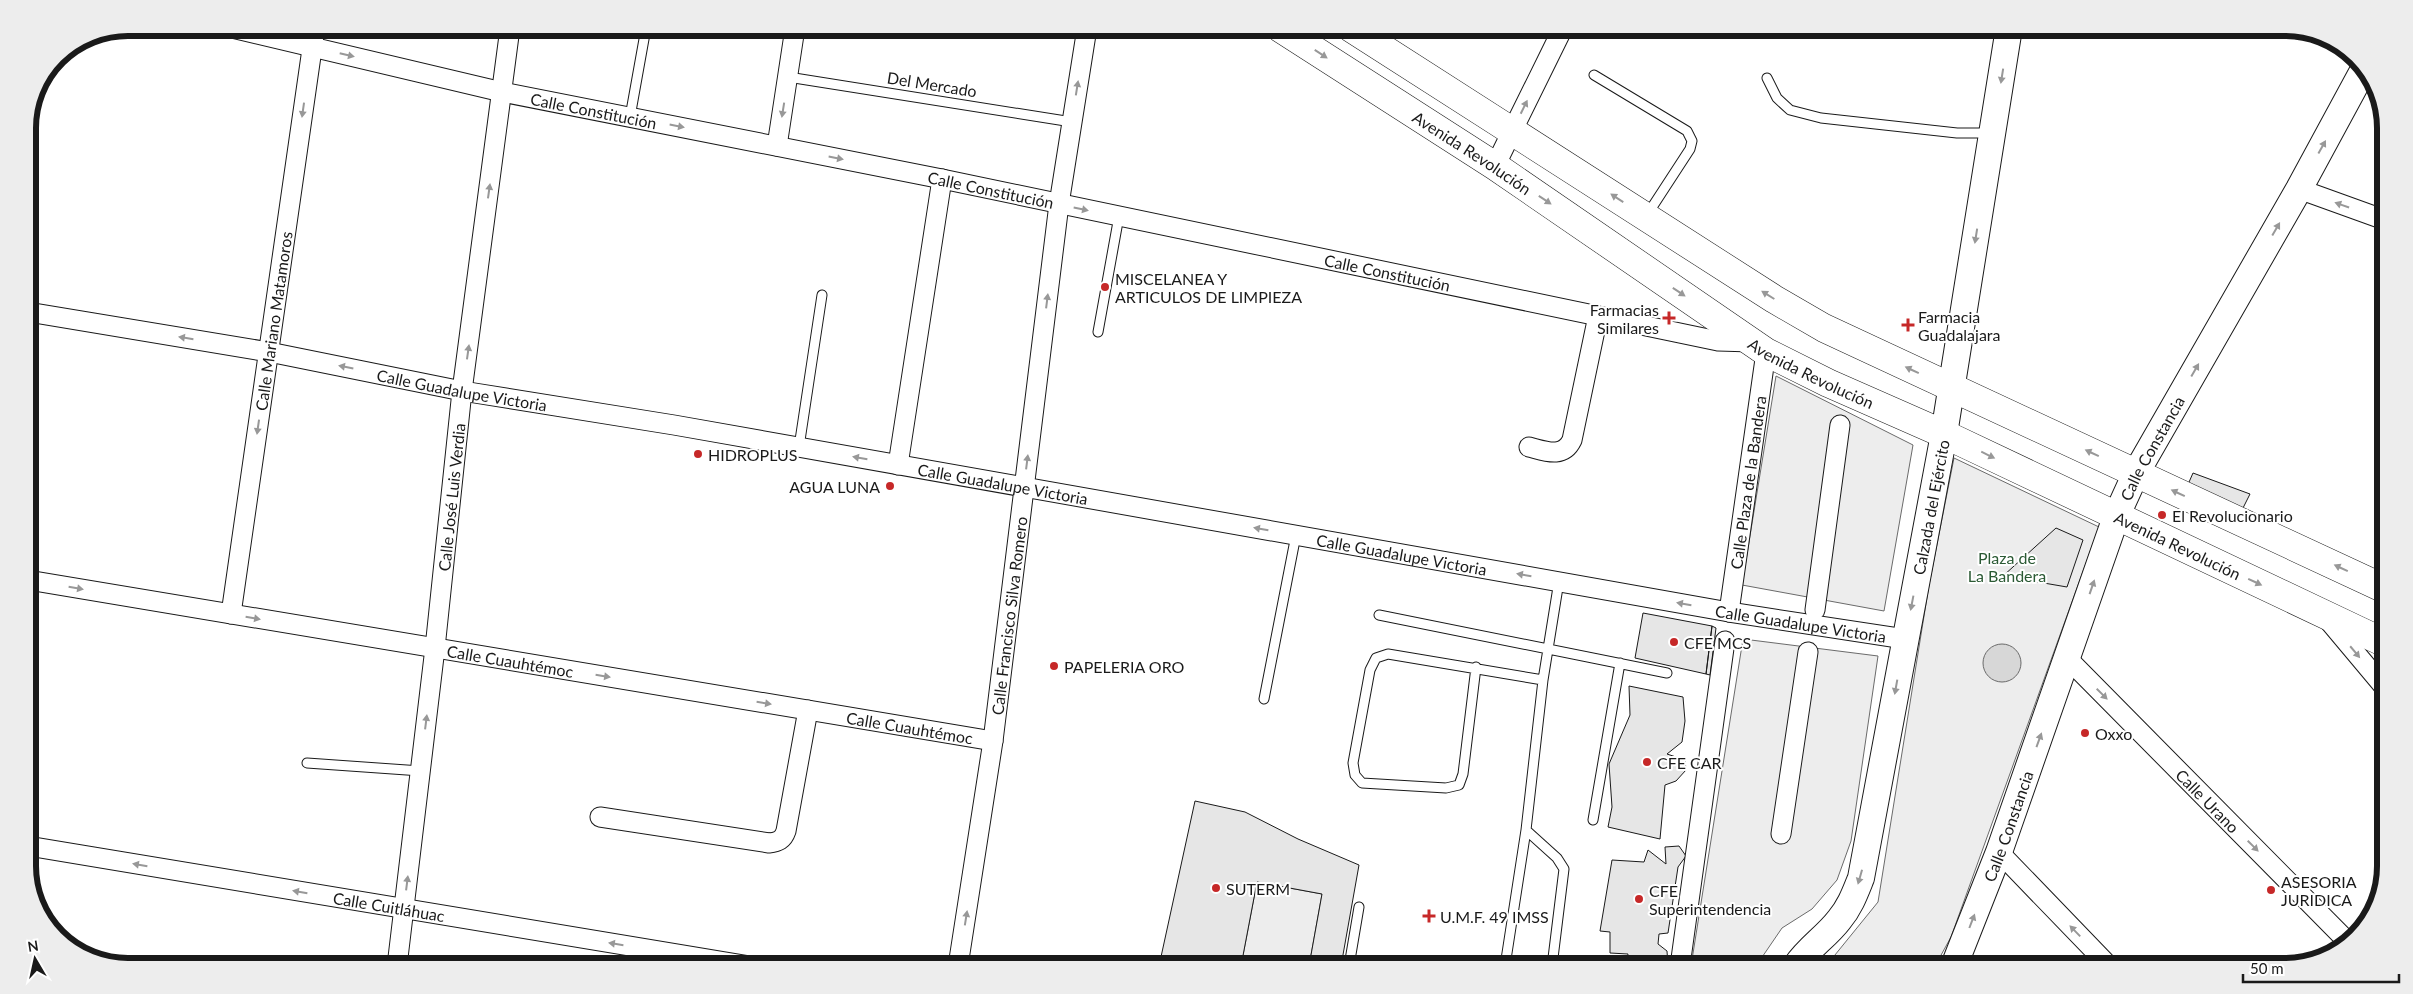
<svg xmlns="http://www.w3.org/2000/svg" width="2413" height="994" font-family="Lato,sans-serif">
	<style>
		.green { fill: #ededed; stroke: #6a6a6a }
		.water { fill: #d7d7d7; stroke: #6a6a6a }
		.building { fill: #e6e6e6; stroke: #1a1a1a }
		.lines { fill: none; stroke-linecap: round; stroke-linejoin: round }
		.lane-casing { stroke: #1a1a1a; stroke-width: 11 }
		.street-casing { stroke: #1a1a1a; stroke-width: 21 }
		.secondary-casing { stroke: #1a1a1a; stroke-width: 28 }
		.primary-casing { stroke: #1a1a1a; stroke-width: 29 }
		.lane { stroke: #fff; stroke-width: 9 }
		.street { stroke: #fff; stroke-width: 19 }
		.secondary { stroke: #fff; stroke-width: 26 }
		.primary { stroke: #fff; stroke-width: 28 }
		.oneway { fill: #989898 }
		.poi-dot { fill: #c62828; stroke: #fff; stroke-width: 2 }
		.labels { text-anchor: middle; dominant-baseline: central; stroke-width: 4; stroke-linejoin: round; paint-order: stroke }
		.street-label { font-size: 16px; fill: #1a1a1a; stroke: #fff }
		.poi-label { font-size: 16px; fill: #1a1a1a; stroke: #fff; text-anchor: start }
		.park-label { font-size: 16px; fill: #2b5a34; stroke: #fff }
		.rim { fill: none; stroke: #1a1a1a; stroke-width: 6 }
	</style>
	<rect width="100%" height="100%" fill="#fff"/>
	<!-- green -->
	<path class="green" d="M1776,376L1913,445L1884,611L1742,585Z
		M1954,458L2099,527L1951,937L1935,966H1826L1878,902L1929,585Z
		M1743,639L1878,656L1851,841L1837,880L1812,909L1782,928L1756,966H1691Z
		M1257,882L1322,894L1309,966H1241Z"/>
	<!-- water -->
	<path class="water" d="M1983 663a19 19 0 1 1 38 0a19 19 0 1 1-38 0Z"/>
	<!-- building -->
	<path class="building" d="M2193,473L2250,494L2240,514L2186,489Z
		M2056,528L2083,540L2067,587L2003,576Z
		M1643,613L1712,626L1706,674L1635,658Z
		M1712,626L1716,628L1710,675L1706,674Z
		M1629,686L1683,697L1685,721L1682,742L1667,754L1685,760L1686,770L1676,781L1665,785L1660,839L1608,827L1612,807L1609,764L1630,715Z
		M1195,801L1245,812L1298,839L1359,865L1341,966H1309L1322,894L1257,882L1241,966H1159Z
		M1679,846L1686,856L1678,867L1668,933L1659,934L1658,944L1667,951L1668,966H1626L1628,954L1610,953V932L1600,931L1612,860L1644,862L1648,850L1666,864L1665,847Z"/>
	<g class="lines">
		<defs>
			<path id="lane" d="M1594,75L1687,131L1692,141L1690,149L1647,215
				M788,77L1072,122
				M1767,78L1777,98L1790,110L1821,118L1957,133H1990
				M630,117L646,28
				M1098,332L1119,216
				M799,447L822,295
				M1379,615L1667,673
				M1476,667L1463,774L1459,785L1446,788L1362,783L1355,775L1353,763L1370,670L1376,658L1388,654L1543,680
				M1264,699L1296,535
				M307,763L421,771
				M1593,820L1620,663
				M1526,830L1557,858L1564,869L1552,966
				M1349,966L1359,907
				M1505,966L1526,830L1543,680L1559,581"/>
			<g id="street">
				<path id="s1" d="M232,28L502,92L942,179L1718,341L1752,342"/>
				<path d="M777,146L795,28"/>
				<path d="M1495,166L1563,28"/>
				<path d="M2299,189L2385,220"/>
				<path id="s2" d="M28,312L269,352L462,391L674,425L1729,612L1905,639"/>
				<path d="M1529,447C1545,451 1563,459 1572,440L1598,316"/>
				<path d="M898,465L942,179"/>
				<path id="s3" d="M28,580L993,741"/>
				<path d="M1815,610L1840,425"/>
				<path id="s4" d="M1729,612L1766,352"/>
				<path id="s5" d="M231,614L315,28"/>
				<path d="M2328,620L2385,688"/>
				<path id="s6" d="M2068,659L2347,941"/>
				<path d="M600,817L769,843C778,842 783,840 786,831L808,710"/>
				<path d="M1781,834L1808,652"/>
				<path id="s7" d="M28,846L750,966"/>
				<path d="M1999,852L2109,966"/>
				<path id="s8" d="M397,966L435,648L462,391L510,28"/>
				<path id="s9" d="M958,966L993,741L1059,204L1087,28"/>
				<path d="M1680,966L1725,641"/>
			</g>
			<g id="secondary">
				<path id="s10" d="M1796,966C1808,948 1826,937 1839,920C1850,907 1855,893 1861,878L1944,434L2009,28"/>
				<path id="s11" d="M1954,966L1999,852L2116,517L2136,473L2299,189L2364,69"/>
			</g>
			<g id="primary">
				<path id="s12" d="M1280,28L1495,166L1766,352L1828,383L1944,434L2385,643"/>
				<path d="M1351,28L1774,299L1824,328L2385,589"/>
			</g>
		</defs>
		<!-- lane casing -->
		<use href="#lane" class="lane-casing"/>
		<!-- street casing -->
		<use href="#street" class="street-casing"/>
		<!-- secondary casing -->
		<use href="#secondary" class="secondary-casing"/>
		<!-- primary casing -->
		<use href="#primary" class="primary-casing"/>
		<!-- lane -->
		<use href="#lane" class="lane"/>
		<!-- street -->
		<use href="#street" class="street"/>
		<!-- secondary -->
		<use href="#secondary" class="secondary"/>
		<!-- primary -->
		<use href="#primary" class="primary"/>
	</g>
	<!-- one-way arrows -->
	<defs><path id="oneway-solid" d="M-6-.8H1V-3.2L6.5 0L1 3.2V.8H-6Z" transform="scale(1.25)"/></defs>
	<g class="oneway">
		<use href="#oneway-solid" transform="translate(1321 54) rotate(33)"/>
		<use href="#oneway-solid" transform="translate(347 55) rotate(13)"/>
		<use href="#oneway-solid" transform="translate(2002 76) rotate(99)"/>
		<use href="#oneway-solid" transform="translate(1077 88) rotate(-81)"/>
		<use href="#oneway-solid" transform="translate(1524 107) rotate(-64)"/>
		<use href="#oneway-solid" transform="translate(303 110) rotate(98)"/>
		<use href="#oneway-solid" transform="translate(783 110) rotate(99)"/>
		<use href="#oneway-solid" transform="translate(677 126) rotate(11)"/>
		<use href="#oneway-solid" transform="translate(2322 147) rotate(-61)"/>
		<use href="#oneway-solid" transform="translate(836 158) rotate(11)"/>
		<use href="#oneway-solid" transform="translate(489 191) rotate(-82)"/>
		<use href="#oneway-solid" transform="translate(1617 198) rotate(-147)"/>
		<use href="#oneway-solid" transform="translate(1545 200) rotate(34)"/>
		<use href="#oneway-solid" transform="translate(2342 205) rotate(-161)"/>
		<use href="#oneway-solid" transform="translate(1081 209) rotate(12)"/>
		<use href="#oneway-solid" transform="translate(2276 229) rotate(-60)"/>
		<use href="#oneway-solid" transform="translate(1976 236) rotate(99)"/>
		<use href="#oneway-solid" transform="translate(1679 292) rotate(34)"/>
		<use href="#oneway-solid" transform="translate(1768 295) rotate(-148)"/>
		<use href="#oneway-solid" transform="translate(1047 301) rotate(-83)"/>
		<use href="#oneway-solid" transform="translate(186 338) rotate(-171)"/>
		<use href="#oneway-solid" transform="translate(468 352) rotate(-82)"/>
		<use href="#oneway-solid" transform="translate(346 367) rotate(-169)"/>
		<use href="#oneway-solid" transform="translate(1912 370) rotate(-155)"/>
		<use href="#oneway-solid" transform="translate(2195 370) rotate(-60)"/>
		<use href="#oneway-solid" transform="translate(258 427) rotate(98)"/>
		<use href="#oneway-solid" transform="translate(2092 453) rotate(-155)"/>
		<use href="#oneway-solid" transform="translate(1988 455) rotate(26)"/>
		<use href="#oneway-solid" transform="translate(860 458) rotate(-170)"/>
		<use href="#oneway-solid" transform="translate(1027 462) rotate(-83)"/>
		<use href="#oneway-solid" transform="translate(2178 493) rotate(-155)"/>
		<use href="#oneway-solid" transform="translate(1261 529) rotate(-170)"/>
		<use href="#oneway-solid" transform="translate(2341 568) rotate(-155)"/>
		<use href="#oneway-solid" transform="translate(1524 575) rotate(-170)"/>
		<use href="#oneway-solid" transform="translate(2255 582) rotate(25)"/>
		<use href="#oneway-solid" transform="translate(2092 587) rotate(-71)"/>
		<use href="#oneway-solid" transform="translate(76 588) rotate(10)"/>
		<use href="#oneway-solid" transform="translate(1912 603) rotate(101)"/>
		<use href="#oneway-solid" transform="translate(1684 604) rotate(-170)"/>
		<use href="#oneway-solid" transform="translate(253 618) rotate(10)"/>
		<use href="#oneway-solid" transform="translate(2355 652) rotate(50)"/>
		<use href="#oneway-solid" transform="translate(603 676) rotate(9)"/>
		<use href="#oneway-solid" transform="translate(1896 687) rotate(100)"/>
		<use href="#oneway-solid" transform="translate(2102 694) rotate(45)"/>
		<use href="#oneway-solid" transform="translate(764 703) rotate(9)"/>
		<use href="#oneway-solid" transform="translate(426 722) rotate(-83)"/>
		<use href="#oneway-solid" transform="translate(2039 740) rotate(-70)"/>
		<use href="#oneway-solid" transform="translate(2253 846) rotate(45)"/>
		<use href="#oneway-solid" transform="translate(140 865) rotate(-170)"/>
		<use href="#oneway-solid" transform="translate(1860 877) rotate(106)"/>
		<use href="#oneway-solid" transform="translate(407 883) rotate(-83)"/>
		<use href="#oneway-solid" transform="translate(300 892) rotate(-170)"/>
		<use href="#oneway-solid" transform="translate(966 918) rotate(-81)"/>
		<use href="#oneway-solid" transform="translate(1972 921) rotate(-69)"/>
		<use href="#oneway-solid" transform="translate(2075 931) rotate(-134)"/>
		<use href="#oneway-solid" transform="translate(616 944) rotate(-171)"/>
	</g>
	<!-- markers -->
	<g class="poi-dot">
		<circle cx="1105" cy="287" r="5"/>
		<path d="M1666.5 310.5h5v5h5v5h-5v5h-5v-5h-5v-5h5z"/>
		<path d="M1905.5 317.5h5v5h5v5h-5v5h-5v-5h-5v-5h5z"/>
		<circle cx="698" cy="454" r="5"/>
		<circle cx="890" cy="486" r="5"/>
		<circle cx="2162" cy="515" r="5"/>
		<circle cx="1674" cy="642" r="5"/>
		<circle cx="1054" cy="666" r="5"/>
		<circle cx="2085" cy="733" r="5"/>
		<circle cx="1647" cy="762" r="5"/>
		<circle cx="1216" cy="888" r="5"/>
		<circle cx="2271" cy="890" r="5"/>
		<circle cx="1639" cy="899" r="5"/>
		<path d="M1426.5 908.5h5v5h5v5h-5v5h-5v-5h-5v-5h5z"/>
	</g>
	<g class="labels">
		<!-- street labels -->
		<g class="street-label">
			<text transform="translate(932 84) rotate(9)">Del Mercado</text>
			<text stroke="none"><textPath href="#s1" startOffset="371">Calle Constitución</textPath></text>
			<text stroke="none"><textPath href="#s12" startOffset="229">Avenida Revolución</textPath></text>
			<text stroke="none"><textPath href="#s1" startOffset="776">Calle Constitución</textPath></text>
			<text stroke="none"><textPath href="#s1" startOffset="1181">Calle Constitución</textPath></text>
			<text stroke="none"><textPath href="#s5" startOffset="296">Calle Mariano Matamoros</textPath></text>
			<text stroke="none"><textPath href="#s12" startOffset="634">Avenida Revolución</textPath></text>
			<text stroke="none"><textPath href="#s2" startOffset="441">Calle Guadalupe Victoria</textPath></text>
			<text stroke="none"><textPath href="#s11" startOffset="555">Calle Constancia</textPath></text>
			<text stroke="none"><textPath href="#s4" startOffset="131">Calle Plaza de la Bandera</textPath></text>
			<text stroke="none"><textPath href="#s2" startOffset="990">Calle Guadalupe Victoria</textPath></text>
			<text stroke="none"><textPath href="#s8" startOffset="472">Calle José Luis Verdia</textPath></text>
			<text stroke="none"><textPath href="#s10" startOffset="488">Calzada del Ejército</textPath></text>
			<text stroke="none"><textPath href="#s12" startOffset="1039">Avenida Revolución</textPath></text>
			<text stroke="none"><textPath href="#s2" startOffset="1395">Calle Guadalupe Victoria</textPath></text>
			<text stroke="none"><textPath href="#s9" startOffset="354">Calle Francisco Silva Romero</textPath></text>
			<text stroke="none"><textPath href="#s2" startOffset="1800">Calle Guadalupe Victoria</textPath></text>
			<text stroke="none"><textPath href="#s3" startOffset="489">Calle Cuauhtémoc</textPath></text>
			<text stroke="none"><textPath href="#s3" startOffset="894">Calle Cuauhtémoc</textPath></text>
			<text stroke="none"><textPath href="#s6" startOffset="199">Calle Urano</textPath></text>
			<text stroke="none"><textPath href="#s11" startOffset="150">Calle Constancia</textPath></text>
			<text stroke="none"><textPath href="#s7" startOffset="366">Calle Cuitláhuac</textPath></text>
		</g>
		<!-- poi labels -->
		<g class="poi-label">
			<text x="1115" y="278">MISCELANEA Y<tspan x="1115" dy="18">ARTICULOS DE LIMPIEZA</tspan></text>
			<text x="1659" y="309" text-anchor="end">Farmacias<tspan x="1659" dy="18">Similares</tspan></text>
			<text x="1918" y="316">Farmacia<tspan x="1918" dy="18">Guadalajara</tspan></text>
			<text x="708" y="454">HIDROPLUS</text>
			<text x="880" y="486" text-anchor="end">AGUA LUNA</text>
			<text x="2172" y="515">El Revolucionario</text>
			<text x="1684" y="642">CFE MCS</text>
			<text x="1064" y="666">PAPELERIA ORO</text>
			<text x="2095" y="733">Oxxo</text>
			<text x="1657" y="762">CFE CAR</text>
			<text x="2281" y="881">ASESORIA<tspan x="2281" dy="18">JURIDICA</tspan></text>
			<text x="1226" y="888">SUTERM</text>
			<text x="1649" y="890">CFE<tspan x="1649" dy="18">Superintendencia</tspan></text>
			<text x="1440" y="916">U.M.F. 49 IMSS</text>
		</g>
		<!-- park labels -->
		<g class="park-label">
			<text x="2007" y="557">Plaza de<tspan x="2007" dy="18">La Bandera</tspan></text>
		</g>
	</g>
	<!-- crop -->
	<path d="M0 0H2413V994H0ZM128 36H2285A92 92 0 0 1 2377 128V866A92 92 0 0 1 2285 958H128A92 92 0 0 1 36 866V128A92 92 0 0 1 128 36Z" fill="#ededed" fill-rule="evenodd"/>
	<path class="rim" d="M128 36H2285A92 92 0 0 1 2377 128V866A92 92 0 0 1 2285 958H128A92 92 0 0 1 36 866V128A92 92 0 0 1 128 36Z"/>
	<!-- north arrow -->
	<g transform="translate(35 959) rotate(351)" stroke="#ffffff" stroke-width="4" paint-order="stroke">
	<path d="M0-4L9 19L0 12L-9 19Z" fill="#1a1a1a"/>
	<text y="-8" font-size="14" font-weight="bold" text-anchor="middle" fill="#1a1a1a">N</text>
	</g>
	<!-- scale -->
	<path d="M2243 974v8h156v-8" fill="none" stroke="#1a1a1a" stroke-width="2.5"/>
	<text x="2250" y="974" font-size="15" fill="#1a1a1a" stroke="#ffffff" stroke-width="4" paint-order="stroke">50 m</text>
</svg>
